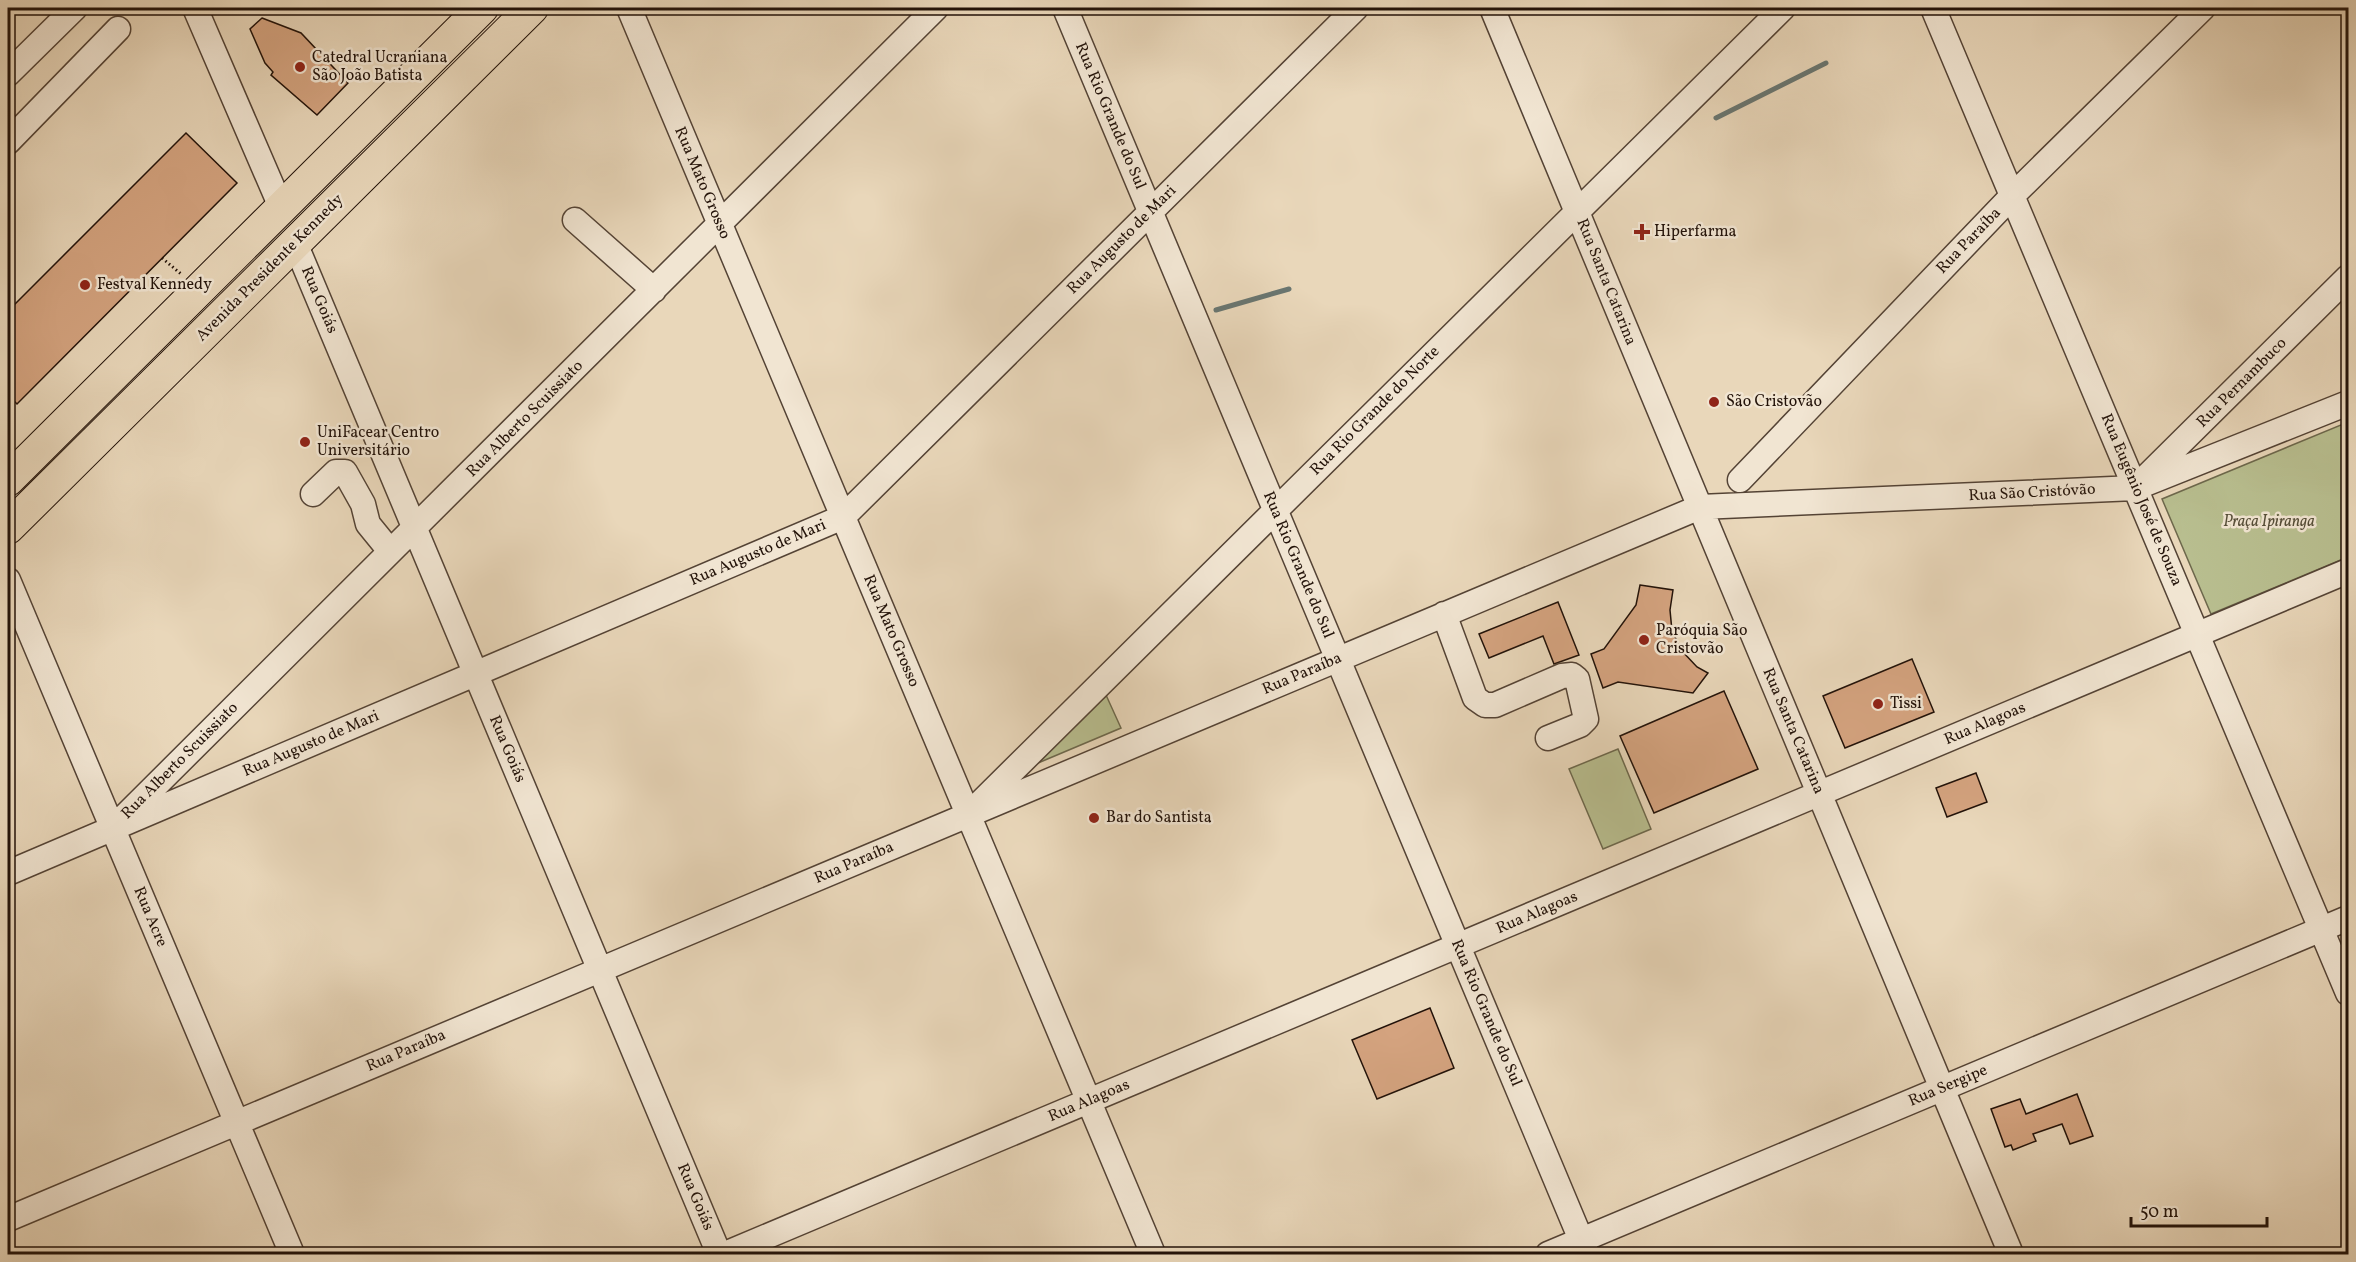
<svg xmlns="http://www.w3.org/2000/svg" width="2356" height="1262" font-family="Vollkorn,serif">
	<style>
		.green { fill: #b8be8f; stroke: #6d684c; stroke-width: 1.5 }
		.lines { fill: none; stroke-linecap: round; stroke-linejoin: round }
		.stream { stroke: #697671; stroke-width: 5 }
		.building { fill: #d4a37f; stroke: #221209; stroke-width: 1.5 }
		.minor-casing { stroke: #544335; stroke-width: 27 }
		.major-casing { stroke: #221209; stroke-width: 34 }
		.path { stroke: #221209; stroke-width: 3; stroke-dasharray: 1.5 3; stroke-linecap: butt }
		.minor { stroke: #f1e5d2; stroke-width: 24 }
		.major { stroke: #e9d7ba; stroke-width: 32 }
		.poi-dot { fill: #8f2418; stroke: #f1e5d2; stroke-width: 2 }
		.labels { text-anchor: middle; dominant-baseline: central; stroke-width: 5; stroke-linejoin: round; paint-order: stroke }
		.poi-label { font-size: 16px; fill: #221209; stroke: #f1e5d2; text-anchor: start }
		.street-label { font-size: 16px; fill: #221209; stroke: #f1e5d2 }
		.park-label { font-size: 16px; font-style: italic; fill: #564e38; stroke: #f1e5d2 }
	</style>
	<rect width="100%" height="100%" fill="#e9d7ba"/>
	<filter id="stains"><feTurbulence type="fractalNoise" baseFrequency=".00333" numOctaves="4"/><feColorMatrix values="0 0 0 0 .2 0 0 0 0 .09 0 0 0 0 .02 0 0 0 .5 -.17"/></filter>
	<radialGradient id="worn" r=".72"><stop offset=".6" stop-color="#630" stop-opacity="0"/><stop offset="1" stop-color="#630" stop-opacity=".3"/></radialGradient>
	<!-- green -->
	<path class="green" d="M2348,422V557L2211,614L2162,499Z
		M1106,695L1121,728L1038,763Z
		M1618,749L1651,829L1603,849L1569,769Z"/>
	<g class="lines">
		<!-- stream -->
		<path class="stream" d="M1716,118L1826,63
			M1216,310L1289,289"/>
	</g>
	<!-- building -->
	<path class="building" d="M262,18L301,33L348,83L317,115L271,75L273,72L265,63L250,29Z
		M186,133L237,183L17,404L8,395V311Z
		M1640,585L1673,590L1670,610L1672,631L1682,651L1697,667L1708,673L1693,693L1618,682L1603,688L1591,654L1604,649L1636,605Z
		M1558,602L1579,655L1554,664L1543,636L1489,658L1479,634Z
		M1912,659L1934,712L1845,748L1823,696Z
		M1724,691L1758,769L1654,813L1620,736Z
		M1976,773L1987,802L1947,817L1936,788Z
		M1430,1008L1454,1068L1377,1099L1352,1040Z
		M2077,1094L2093,1136L2070,1144L2062,1124L2033,1134L2036,1141L2013,1150L2011,1145L2005,1147L1991,1109L2020,1099L2026,1114Z"/>
	<g class="lines">
		<defs>
			<path id="minor" d="M195,8L281,207
				M629,8L1153,1254
				M1065,8L1587,1254
				M1492,8L2011,1254
				M1933,8L2348,993
				M8,74L75,8
				M8,142L118,29
				M575,220L654,290
				M295,243L719,1254
				M1740,480L2012,196L2203,8
				M2143,480L2348,277
				M313,494L336,472H345L363,504L368,524L390,551
				M8,580L292,1254
				M1444,614L1475,698L1485,705H1495L1562,676L1572,675L1577,679L1586,719L1580,725L1548,738
				M976,807L1783,8
				M122,819L936,8
				M8,873L843,517L1356,8
				M8,1219L1700,507L2135,488L2348,403
				M725,1254L2348,571
				M1548,1254L2348,918"/>
			<path id="major" d="M8,480L482,8
				M8,528L532,8"/>
		</defs>
		<!-- minor casing -->
		<use href="#minor" class="minor-casing"/>
		<!-- major casing -->
		<use href="#major" class="major-casing"/>
		<!-- path -->
		<path class="path" d="M162,258L181,274"/>
		<!-- minor -->
		<use href="#minor" class="minor"/>
		<!-- major -->
		<use href="#major" class="major"/>
	</g>
	<!-- markers -->
	<g class="poi-dot">
		<circle cx="300" cy="67" r="6"/>
		<path d="M1639 223h6v6h6v6h-6v6h-6v-6h-6v-6h6z"/>
		<circle cx="85" cy="285" r="6"/>
		<circle cx="1714" cy="402" r="6"/>
		<circle cx="305" cy="442" r="6"/>
		<circle cx="1644" cy="640" r="6"/>
		<circle cx="1878" cy="704" r="6"/>
		<circle cx="1094" cy="818" r="6"/>
	</g>
	<g class="labels">
		<!-- poi labels -->
		<g class="poi-label">
			<text x="312" y="58">Catedral Ucraniana<tspan x="312" dy="18">São João Batista</tspan></text>
			<text x="1654" y="232">Hiperfarma</text>
			<text x="97" y="285">Festval Kennedy</text>
			<text x="1726" y="402">São Cristovão</text>
			<text x="317" y="433">UniFacear Centro<tspan x="317" dy="18">Universitário</tspan></text>
			<text x="1656" y="631">Paróquia São<tspan x="1656" dy="18">Cristovão</tspan></text>
			<text x="1890" y="704">Tissi</text>
			<text x="1106" y="818">Bar do Santista</text>
		</g>
		<!-- street labels -->
		<g class="street-label">
			<text transform="translate(1110 116) rotate(67)">Rua Rio Grande do Sul</text>
			<text transform="translate(702 183) rotate(67)">Rua Mato Grosso</text>
			<text transform="translate(1122 240) rotate(-45)">Rua Augusto de Mari</text>
			<text transform="translate(1969 241) rotate(-46)">Rua Paraíba</text>
			<text transform="translate(270 268) rotate(-45)">Avenida Presidente Kennedy</text>
			<text transform="translate(1606 282) rotate(68)">Rua Santa Catarina</text>
			<text transform="translate(319 300) rotate(67)">Rua Goiás</text>
			<text transform="translate(2242 383) rotate(-45)">Rua Pernambuco</text>
			<text transform="translate(1375 411) rotate(-45)">Rua Rio Grande do Norte</text>
			<text transform="translate(525 419) rotate(-45)">Rua Alberto Scuissiato</text>
			<text transform="translate(2032 493) rotate(-3)">Rua São Cristóvão</text>
			<text transform="translate(2141 500) rotate(67)">Rua Eugênio José de Souza</text>
			<text transform="translate(758 553) rotate(-23)">Rua Augusto de Mari</text>
			<text transform="translate(1298 565) rotate(67)">Rua Rio Grande do Sul</text>
			<text transform="translate(891 631) rotate(67)">Rua Mato Grosso</text>
			<text transform="translate(1302 674) rotate(-23)">Rua Paraíba</text>
			<text transform="translate(1985 724) rotate(-23)">Rua Alagoas</text>
			<text transform="translate(1793 731) rotate(67)">Rua Santa Catarina</text>
			<text transform="translate(311 744) rotate(-23)">Rua Augusto de Mari</text>
			<text transform="translate(507 749) rotate(67)">Rua Goiás</text>
			<text transform="translate(180 761) rotate(-45)">Rua Alberto Scuissiato</text>
			<text transform="translate(854 863) rotate(-23)">Rua Paraíba</text>
			<text transform="translate(1537 913) rotate(-23)">Rua Alagoas</text>
			<text transform="translate(150 917) rotate(67)">Rua Acre</text>
			<text transform="translate(1486 1013) rotate(67)">Rua Rio Grande do Sul</text>
			<text transform="translate(406 1051) rotate(-23)">Rua Paraíba</text>
			<text transform="translate(1948 1086) rotate(-23)">Rua Sergipe</text>
			<text transform="translate(1089 1101) rotate(-23)">Rua Alagoas</text>
			<text transform="translate(695 1197) rotate(67)">Rua Goiás</text>
		</g>
		<!-- park labels -->
		<g class="park-label">
			<text x="2269" y="522">Praça Ipiranga</text>
		</g>
	</g>
	<!-- margin -->
	<rect width="2356" height="1262" fill="none" stroke="#e9d7ba" stroke-width="30"/>
	<rect x="9" y="9" width="2338" height="1244" fill="none" stroke="#221209" stroke-width="3"/>
	<rect x="15" y="15" width="2326" height="1232" fill="none" stroke="#221209" stroke-width="1.5"/>
	<!-- scale -->
	<path d="M2131 1217v9h136v-9" fill="none" stroke="#221209" stroke-width="3"/>
	<text x="2140" y="1217" font-size="18" fill="#221209" stroke="#f1e5d2" stroke-width="4.5" paint-order="stroke">50 m</text>
	<rect width="100%" height="100%" filter="url(#stains)"/>
	<rect width="100%" height="100%" fill="url(#worn)"/>
</svg>
